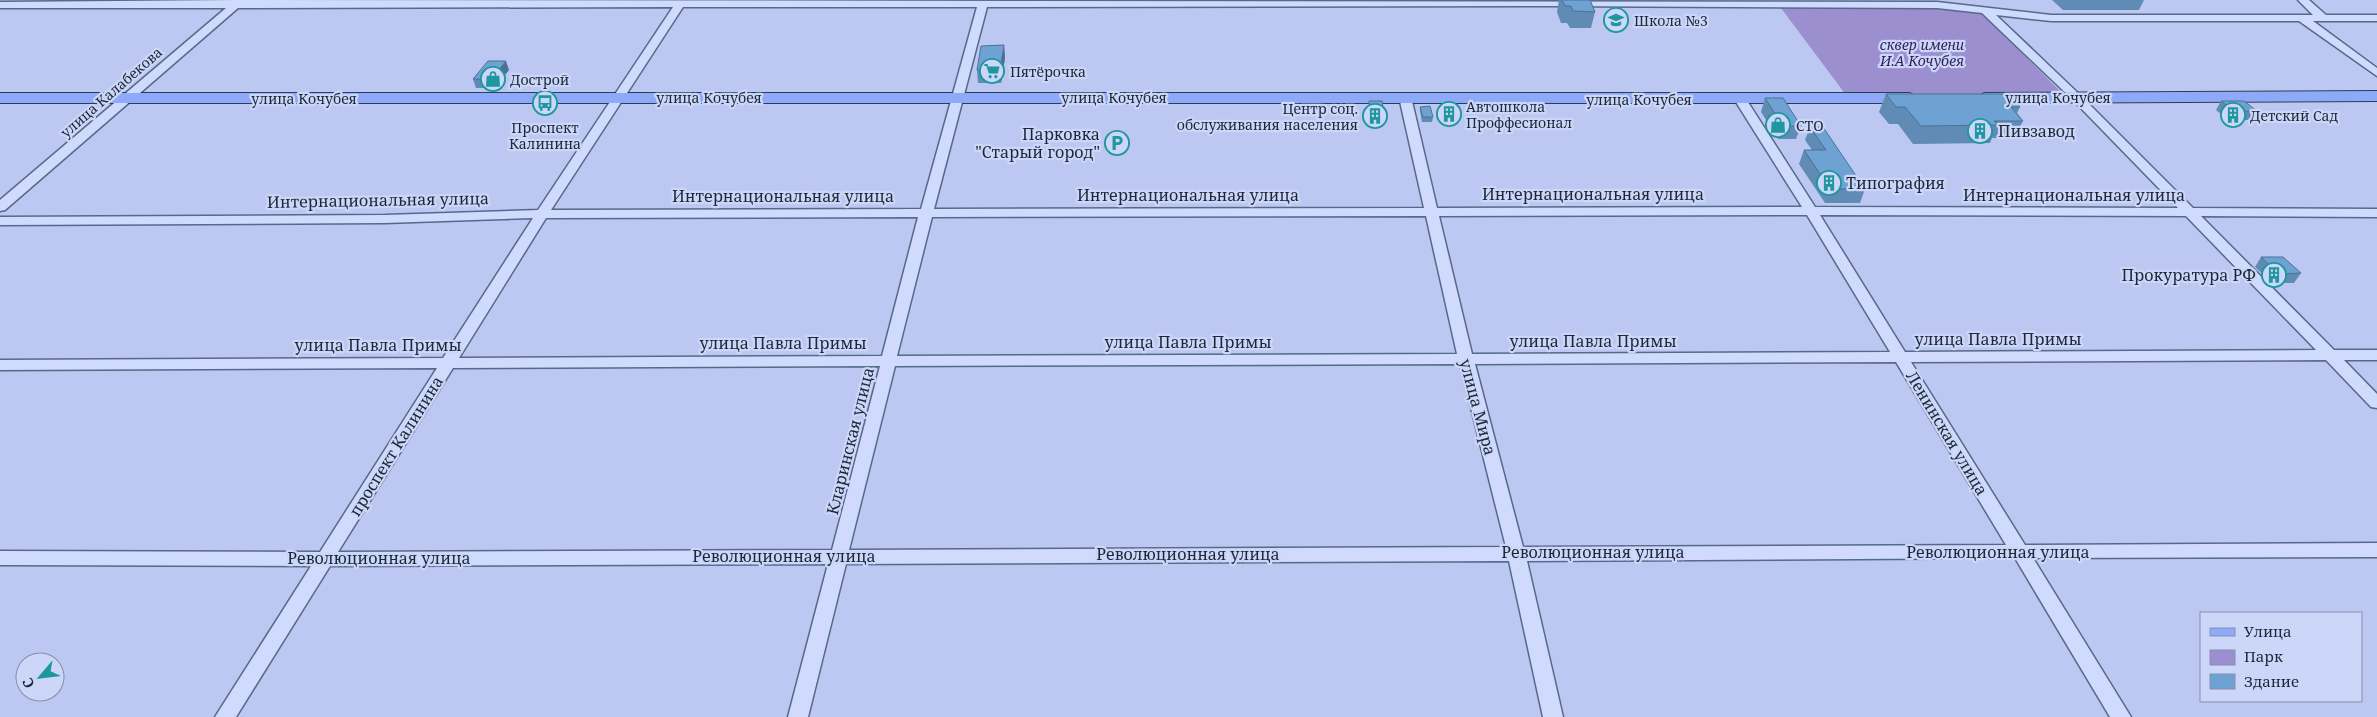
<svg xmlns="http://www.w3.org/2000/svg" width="2377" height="717" font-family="'Noto Serif',serif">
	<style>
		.green { fill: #9b8fd0 }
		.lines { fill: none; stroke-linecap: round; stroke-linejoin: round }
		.minor-casing { stroke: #546a8a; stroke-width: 3 }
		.major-casing { stroke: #293f57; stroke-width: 2 }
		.minor { fill: #cfdafc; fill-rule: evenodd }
		.major { fill: #8fa9f9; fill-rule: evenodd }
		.wall { fill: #5f8bb5 }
		.shaded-wall { fill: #4d7194 }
		.building { fill: #6ea2d3; stroke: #4d7194 }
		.labels { text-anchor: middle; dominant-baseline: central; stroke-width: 4.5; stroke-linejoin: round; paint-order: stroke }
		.far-poi-label { font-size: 14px; fill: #1a2838; stroke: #ccd6f8; text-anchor: start }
		.far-park-label { font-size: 14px; font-style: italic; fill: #301f56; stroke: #ccd6f8 }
		.far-street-label { font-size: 14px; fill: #1a2838; stroke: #ccd6f8 }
		.poi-label { font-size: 16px; fill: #1a2838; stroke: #ccd6f8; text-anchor: start }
		.street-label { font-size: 16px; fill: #1a2838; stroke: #ccd6f8 }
	</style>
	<rect width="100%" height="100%" fill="#bcc8f1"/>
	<!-- green -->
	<path class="green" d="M1781,8L1938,9L1983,14L2063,94L1846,95Z"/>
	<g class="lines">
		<defs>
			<path id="minor" d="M235,0L1937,2L2051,15H2313L2298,0H2309L2326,15H2377V21H2313L2377,68V76L2299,21H2051L1996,15L2080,95L2193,208L2377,209V217L2201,216L2334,350H2377V360H2344L2377,394V408L2371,407L2326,360L1911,362L2025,545L2377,543V557L2033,558L2131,717H2110L2015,558L1527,561L1563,717H1543L1509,561L846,564L808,717H788L828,564L330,566L236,717H215L311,566L0,565V551L320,552L437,368L0,370V360L443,358L533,218L385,223L0,225V217L385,215L538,210L673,7L238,8L5,210L0,211V200L226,8H0V2ZM1548,6L1937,8L1982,13L2072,99L2178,208L1815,207L1746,99L1740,96L1734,99L1802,207L1437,208L1411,97L1405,94L1399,97L1424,208L934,209L987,7ZM683,7H977L921,209L551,210ZM1807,215L1890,352L1472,354L1439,216ZM1820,215L2186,216L2316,350L1905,352ZM1426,216L1457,354L897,356L932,217ZM918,217L882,356L459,358L546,218ZM1896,362L2006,545L1523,547L1475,364ZM1460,364L1506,547L849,550L895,366ZM880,366L832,550L338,552L453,368Z"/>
			<path id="major" d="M2377,91V101L1984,103L1976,98L1984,93Z
				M0,93H1910L1918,98L1910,103H0Z"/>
		</defs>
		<!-- minor casing -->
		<use href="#minor" class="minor-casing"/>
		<!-- major casing -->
		<use href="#major" class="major-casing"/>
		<!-- minor -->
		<use href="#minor" class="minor"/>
		<!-- major -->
		<use href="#major" class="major"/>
	</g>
	<!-- wall -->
	<path class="wall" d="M1559,0H1590L1595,12L1591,28H1570L1567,23H1561L1557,12Z
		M2052,0H2144L2139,10H2063Z
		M1004,45L1005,58L1001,83H978L977,70Z
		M509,70L494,88H476L473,79Z
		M1886,94L2020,107L2017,113L2023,121L2014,138H1992L1990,143L1913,144L1898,124H1889L1879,112Z
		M1765,98L1801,126L1796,139H1778L1761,112Z
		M1369,101L1384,113L1383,122H1370L1368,110Z
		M2221,101L2257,111L2251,120H2228L2216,110Z
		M1420,107L1433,117L1432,122H1422L1420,111Z
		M1810,127L1865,189L1860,203H1825L1799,164L1804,150H1812L1805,140Z
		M2261,257L2301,273L2294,283H2272L2255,267Z"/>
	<!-- shaded-wall -->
	<path class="shaded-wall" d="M1004,45L1005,58L1001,83L1000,70Z
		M506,61L509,70L494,88L491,79Z"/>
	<!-- building -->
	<path class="building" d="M1562,0H1590L1595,12L1573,11L1571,6H1565Z
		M1004,45L1000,70H977L981,46Z
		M488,61H506L491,79H473Z
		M1886,94H2009L2020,107H2011L2023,121H1994L1999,125L1921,126L1905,107H1896Z
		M1765,98H1783L1801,126H1783Z
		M1369,101H1382L1384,113H1371Z
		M2221,101H2244L2257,111H2234Z
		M1430,106L1433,117H1423L1420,107Z
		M1810,127H1823L1865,189H1830L1804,150H1826Z
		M2261,257H2283L2301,273L2279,274Z"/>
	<!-- icons -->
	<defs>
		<symbol id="school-ring" viewBox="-11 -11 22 22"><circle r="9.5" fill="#ccd6f8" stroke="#1f979e" stroke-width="1.5"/><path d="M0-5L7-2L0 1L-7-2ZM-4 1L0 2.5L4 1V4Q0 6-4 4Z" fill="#1f979e"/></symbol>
		<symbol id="supermarket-ring" viewBox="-11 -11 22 22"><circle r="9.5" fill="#ccd6f8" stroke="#1f979e" stroke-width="1.5"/><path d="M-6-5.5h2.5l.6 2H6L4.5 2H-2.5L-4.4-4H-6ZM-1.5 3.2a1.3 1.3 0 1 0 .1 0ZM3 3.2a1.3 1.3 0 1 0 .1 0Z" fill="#1f979e"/></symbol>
		<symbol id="shop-ring" viewBox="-11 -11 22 22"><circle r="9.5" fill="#ccd6f8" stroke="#1f979e" stroke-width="1.5"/><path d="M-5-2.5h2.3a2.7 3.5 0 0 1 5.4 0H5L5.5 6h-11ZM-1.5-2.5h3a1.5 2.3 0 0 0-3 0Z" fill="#1f979e"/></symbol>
		<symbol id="bus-ring" viewBox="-11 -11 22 22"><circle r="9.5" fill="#ccd6f8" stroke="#1f979e" stroke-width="1.5"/><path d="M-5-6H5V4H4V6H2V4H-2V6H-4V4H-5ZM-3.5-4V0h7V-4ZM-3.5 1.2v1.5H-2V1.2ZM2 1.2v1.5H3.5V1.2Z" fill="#1f979e"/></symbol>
		<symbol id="building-ring" viewBox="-11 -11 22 22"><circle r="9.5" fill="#ccd6f8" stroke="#1f979e" stroke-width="1.5"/><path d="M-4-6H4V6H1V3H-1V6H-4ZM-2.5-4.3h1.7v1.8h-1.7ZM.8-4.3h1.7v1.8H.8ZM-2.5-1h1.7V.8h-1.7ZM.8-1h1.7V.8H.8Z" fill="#1f979e"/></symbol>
		<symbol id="parking-ring" viewBox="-11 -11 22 22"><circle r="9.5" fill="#ccd6f8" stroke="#1f979e" stroke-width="1.5"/><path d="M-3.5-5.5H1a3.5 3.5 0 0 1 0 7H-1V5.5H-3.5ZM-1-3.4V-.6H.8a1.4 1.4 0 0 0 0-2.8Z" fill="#1f979e"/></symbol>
	</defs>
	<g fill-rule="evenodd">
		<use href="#school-ring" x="1602" y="6" width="28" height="28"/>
		<use href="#supermarket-ring" x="978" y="57" width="28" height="28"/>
		<use href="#shop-ring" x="479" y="65" width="28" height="28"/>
		<use href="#bus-ring" x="531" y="89" width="28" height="28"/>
		<use href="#building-ring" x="1435" y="100" width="28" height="28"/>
		<use href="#building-ring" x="2219" y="101" width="28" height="28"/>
		<use href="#building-ring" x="1361" y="102" width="28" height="28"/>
		<use href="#shop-ring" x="1764" y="111" width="28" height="28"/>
		<use href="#building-ring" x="1966" y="117" width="28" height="28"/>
		<use href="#parking-ring" x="1103" y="129" width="28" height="28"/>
		<use href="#building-ring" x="1815" y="169" width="28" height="28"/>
		<use href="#building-ring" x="2260" y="261" width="28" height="28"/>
	</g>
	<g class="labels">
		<!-- far-poi labels -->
		<g class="far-poi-label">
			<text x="1634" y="20">Школа №3</text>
			<text x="1010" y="71">Пятёрочка</text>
			<text x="510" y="79">Дострой</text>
			<text x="1466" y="106">Автошкола<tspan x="1466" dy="16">Проффесионал</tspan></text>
			<text x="1358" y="108" text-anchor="end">Центр соц.<tspan x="1358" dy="16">обслуживания населения</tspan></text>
			<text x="2250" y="115">Детский Сад</text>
			<text x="1796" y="125">СТО</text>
			<text x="545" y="127" text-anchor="middle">Проспект<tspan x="545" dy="16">Калинина</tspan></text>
		</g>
		<!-- far-park labels -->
		<g class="far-park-label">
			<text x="1922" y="44">сквер имени<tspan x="1922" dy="16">И.А Кочубея</tspan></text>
		</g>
		<!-- far-street labels -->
		<g class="far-street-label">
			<text transform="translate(111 92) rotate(-41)">улица Калабекова</text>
			<text x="709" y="97">улица Кочубея</text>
			<text x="1114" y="97">улица Кочубея</text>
			<text x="2058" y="97">улица Кочубея</text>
			<text x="304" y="98">улица Кочубея</text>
			<text x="1639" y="99">улица Кочубея</text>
		</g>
		<!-- poi labels -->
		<g class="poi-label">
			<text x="1998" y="131">Пивзавод</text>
			<text x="1100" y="134" text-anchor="end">Парковка<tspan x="1100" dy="18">"Старый город"</tspan></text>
			<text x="1846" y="183">Типография</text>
			<text x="2256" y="275" text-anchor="end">Прокуратура РФ</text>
		</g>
		<!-- street labels -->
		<g class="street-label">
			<text x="1593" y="194">Интернациональная улица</text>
			<text x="1188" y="195">Интернациональная улица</text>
			<text x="2074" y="195">Интернациональная улица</text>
			<text x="783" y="196">Интернациональная улица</text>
			<text transform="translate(378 200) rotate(-1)">Интернациональная улица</text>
			<text x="1998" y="339">улица Павла Примы</text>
			<text x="1593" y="341">улица Павла Примы</text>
			<text x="1188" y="342">улица Павла Примы</text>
			<text x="783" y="343">улица Павла Примы</text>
			<text x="378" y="345">улица Павла Примы</text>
			<text transform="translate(1478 407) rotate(75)">улица Мира</text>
			<text transform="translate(1947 433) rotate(59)">Ленинская улица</text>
			<text transform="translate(850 441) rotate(-76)">Кларинская улица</text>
			<text transform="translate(396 446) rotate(-58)">проспект Калинина</text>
			<text x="1593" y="552">Революционная улица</text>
			<text x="1998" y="552">Революционная улица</text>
			<text x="1188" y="554">Революционная улица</text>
			<text x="784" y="556">Революционная улица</text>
			<text x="379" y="558">Революционная улица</text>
		</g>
	</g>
	<!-- legend -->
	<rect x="2200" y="612" width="162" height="90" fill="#ccd6f8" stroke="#8590ab"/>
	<rect x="2210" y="628" width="25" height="8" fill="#8fa9f9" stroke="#8590ab"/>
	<text x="2244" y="637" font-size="15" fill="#1a2838">Улица</text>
	<rect x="2210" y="650" width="25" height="15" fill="#9b8fd0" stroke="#8590ab"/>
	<text x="2244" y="662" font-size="15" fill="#1a2838">Парк</text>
	<rect x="2210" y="674" width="25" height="15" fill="#6ea2d3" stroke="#8590ab"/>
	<text x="2244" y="687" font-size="15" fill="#1a2838">Здание</text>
	<!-- north arrow -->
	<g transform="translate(40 677) rotate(242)"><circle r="24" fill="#ccd6f8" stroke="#8590ab"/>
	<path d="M0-4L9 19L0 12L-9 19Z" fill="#1f979e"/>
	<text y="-8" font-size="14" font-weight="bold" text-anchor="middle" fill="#1a2838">С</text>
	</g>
</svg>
